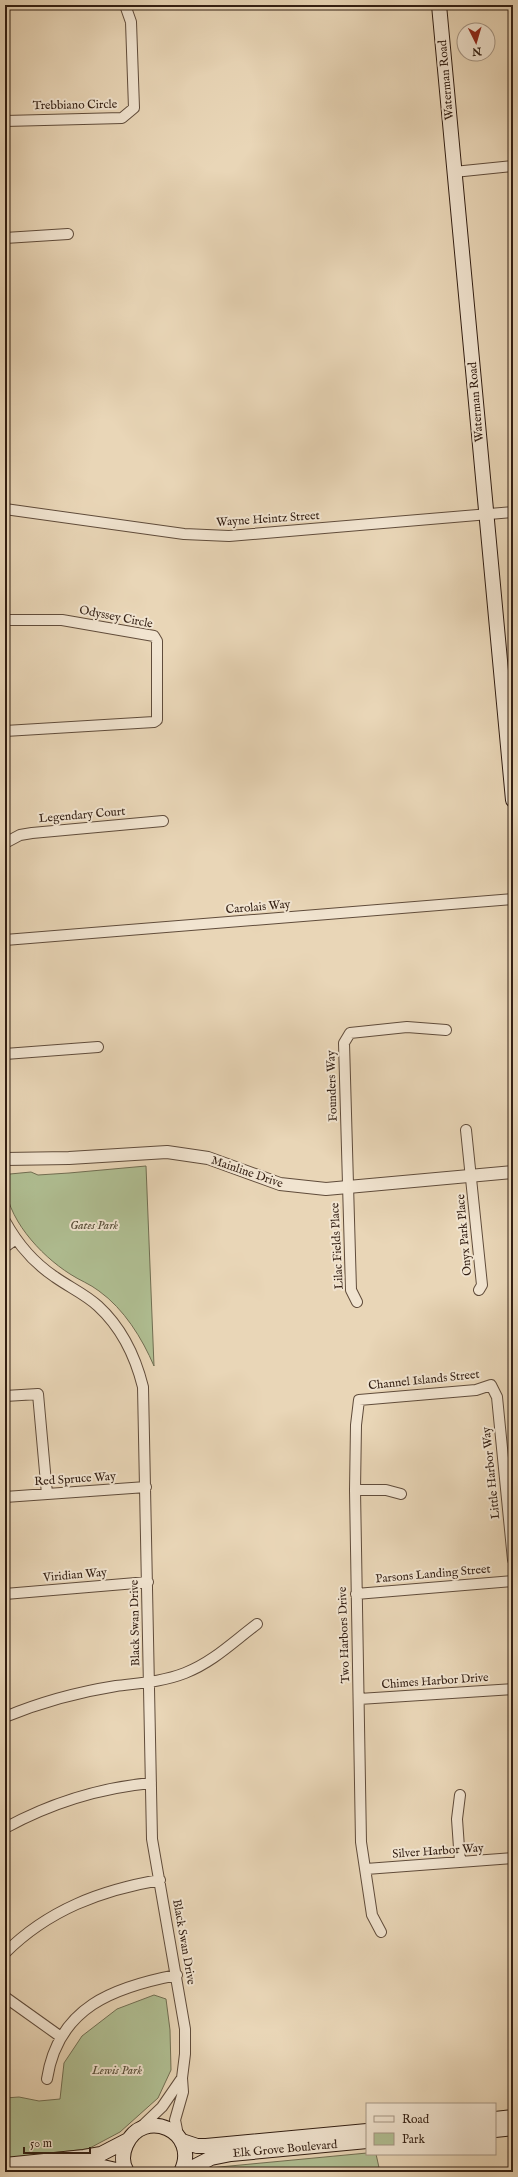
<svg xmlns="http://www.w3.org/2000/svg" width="518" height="2177" font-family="'IM FELL English',serif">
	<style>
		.green { fill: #b0bf93; stroke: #716e52 }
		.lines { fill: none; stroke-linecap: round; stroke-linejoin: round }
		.minor-casing { stroke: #604c3b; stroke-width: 12 }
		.tertiary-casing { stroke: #604c3b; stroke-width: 14 }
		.secondary-casing { stroke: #321e12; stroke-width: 16 }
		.minor { stroke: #f1e4d0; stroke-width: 10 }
		.tertiary { stroke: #f1e4d0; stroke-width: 12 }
		.secondary { stroke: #f1e4d0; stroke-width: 14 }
		.labels { text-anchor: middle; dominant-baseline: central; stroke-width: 4; stroke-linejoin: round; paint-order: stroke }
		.street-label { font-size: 12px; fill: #321e12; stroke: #f1e4d0 }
		.park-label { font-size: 12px; font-style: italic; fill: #584e39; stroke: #f1e4d0 }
	</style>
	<rect width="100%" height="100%" fill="#e9d6b7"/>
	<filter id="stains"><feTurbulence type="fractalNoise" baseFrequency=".005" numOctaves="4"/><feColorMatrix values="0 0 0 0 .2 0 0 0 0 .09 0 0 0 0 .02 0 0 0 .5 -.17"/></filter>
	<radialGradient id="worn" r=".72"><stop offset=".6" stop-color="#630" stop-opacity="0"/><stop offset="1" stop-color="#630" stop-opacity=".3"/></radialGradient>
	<!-- green -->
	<path class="green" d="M146,1166L154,1366C142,1338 124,1309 99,1291C90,1284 79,1280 70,1274C40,1255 5,1217 5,1180L10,1174L31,1172L38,1175L69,1173Z
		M154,1995L166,1999L170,2030L171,2070L158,2098L120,2132L88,2149L5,2158V2098L19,2097L39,2101L60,2099L64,2063L82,2036L117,2009Z
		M367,2153L376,2154L380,2172H203L209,2168Z"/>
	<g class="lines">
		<defs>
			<path id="minor" d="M5,121L122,118L134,108L131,22L125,5
				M454,172L513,166
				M5,238L68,234
				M5,509L184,534L229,536L513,512
				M5,620H62L154,636L157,641V720L154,722L5,731
				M5,843L20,835L32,833L163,821
				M5,940L513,899
				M5,1054L98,1047
				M466,1130L482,1285L479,1290
				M5,1221C17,1243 34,1263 55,1277C69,1287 85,1294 98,1306C122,1328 135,1355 143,1387L152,1839L185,2029V2054L182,2078L183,2092L175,2120L178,2135
				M5,1247L16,1239
				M357,1302L351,1290L344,1043L350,1033L407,1027L446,1030
				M5,1396L38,1394L47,1494
				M355,1490H386L401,1494
				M5,1497L146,1487
				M5,1594L148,1582
				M356,1594L513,1581
				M359,1699L513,1689
				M5,1717C41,1702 78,1692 116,1686C139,1683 162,1682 185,1673C213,1662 233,1642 257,1624
				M5,1828C51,1803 98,1788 151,1783
				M460,1862L457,1819L460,1795
				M366,1869L513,1858
				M381,1932L372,1915L361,1842L355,1490L356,1425L359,1400L476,1390L491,1385L497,1397L513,1560
				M5,1953C48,1910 101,1890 160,1880
				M5,1997L61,2037
				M47,2079C58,2007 114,1987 177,1975
				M141,2127L162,2107L182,2078"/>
			<path id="tertiary" d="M5,1159L69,1158L167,1152L208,1158L280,1184L326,1189L513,1172"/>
			<path id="secondary" d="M439,5L513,800
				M495,2119L513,2117
				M495,2130L513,2128
				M182,2141L197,2146H206L367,2131
				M5,2165L84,2157L101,2154L128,2140
				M44,2172L103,2167L125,2172
				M127,2172C122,2164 122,2154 126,2145C143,2106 201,2131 181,2172
				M184,2172L211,2158L231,2154L367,2141"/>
		</defs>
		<!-- minor casing -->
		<use href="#minor" class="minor-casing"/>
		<!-- tertiary casing -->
		<use href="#tertiary" class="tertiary-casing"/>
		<!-- secondary casing -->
		<use href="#secondary" class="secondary-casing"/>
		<!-- minor -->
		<use href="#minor" class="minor"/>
		<!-- tertiary -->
		<use href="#tertiary" class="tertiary"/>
		<!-- secondary -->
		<use href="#secondary" class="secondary"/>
	</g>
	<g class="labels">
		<!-- street labels -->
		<g class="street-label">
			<text transform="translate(446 80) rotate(-95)">Waterman Road</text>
			<text transform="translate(75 105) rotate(-1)">Trebbiano Circle</text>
			<text transform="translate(476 402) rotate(-95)">Waterman Road</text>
			<text transform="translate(268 519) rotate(-4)">Wayne Heintz Street</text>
			<text transform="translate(116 617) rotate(11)">Odyssey Circle</text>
			<text transform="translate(82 815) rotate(-5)">Legendary Court</text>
			<text transform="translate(258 907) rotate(-5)">Carolais Way</text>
			<text transform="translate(332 1086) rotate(-92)">Founders Way</text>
			<text transform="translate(247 1172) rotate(19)">Mainline Drive</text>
			<text transform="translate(464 1235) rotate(-95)">Onyx Park Place</text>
			<text transform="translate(337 1246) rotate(-93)">Lilac Fields Place</text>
			<text transform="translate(424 1380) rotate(-6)">Channel Islands Street</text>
			<text transform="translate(491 1473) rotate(-96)">Little Harbor Way</text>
			<text transform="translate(75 1479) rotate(-4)">Red Spruce Way</text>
			<text transform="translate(433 1574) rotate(-5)">Parsons Landing Street</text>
			<text transform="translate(75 1575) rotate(-5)">Viridian Way</text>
			<text transform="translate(135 1623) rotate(-91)">Black Swan Drive</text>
			<text transform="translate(344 1635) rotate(-92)">Two Harbors Drive</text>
			<text transform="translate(435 1681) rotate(-4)">Chimes Harbor Drive</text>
			<text transform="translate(438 1851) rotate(-4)">Silver Harbor Way</text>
			<text transform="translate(184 1942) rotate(80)">Black Swan Drive</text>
			<text transform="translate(285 2149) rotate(-5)">Elk Grove Boulevard</text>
		</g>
		<!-- park labels -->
		<g class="park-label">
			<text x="94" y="1225">Gates Park</text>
			<text x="117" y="2070">Lewis Park</text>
		</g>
	</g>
	<!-- margin -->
	<rect width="518" height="2177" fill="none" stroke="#e9d6b7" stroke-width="20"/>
	<rect x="6" y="6" width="506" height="2165" fill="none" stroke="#321e12" stroke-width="2"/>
	<rect x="10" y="10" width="498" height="2157" fill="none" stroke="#321e12"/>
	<!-- legend -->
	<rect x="366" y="2103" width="130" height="52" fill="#f1e4d0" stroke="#a59584"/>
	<rect x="374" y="2116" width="20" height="6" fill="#f1e4d0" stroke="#a59584"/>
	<text x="402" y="2123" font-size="12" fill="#321e12">Road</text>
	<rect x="374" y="2133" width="20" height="12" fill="#b0bf93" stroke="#a59584"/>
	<text x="402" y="2143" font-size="12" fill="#321e12">Park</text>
	<!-- north arrow -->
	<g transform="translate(476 42) rotate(175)"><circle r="19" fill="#f1e4d0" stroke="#a59584"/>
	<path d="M0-3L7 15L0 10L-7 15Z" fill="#8f2418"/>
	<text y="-6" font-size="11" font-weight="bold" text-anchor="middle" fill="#321e12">N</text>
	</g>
	<!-- scale -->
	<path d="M24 2147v6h66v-6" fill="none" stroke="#321e12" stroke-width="2"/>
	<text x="30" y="2147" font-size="12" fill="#321e12" stroke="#f1e4d0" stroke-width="3" paint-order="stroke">50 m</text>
	<rect width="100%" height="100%" filter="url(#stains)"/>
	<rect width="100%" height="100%" fill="url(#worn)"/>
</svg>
